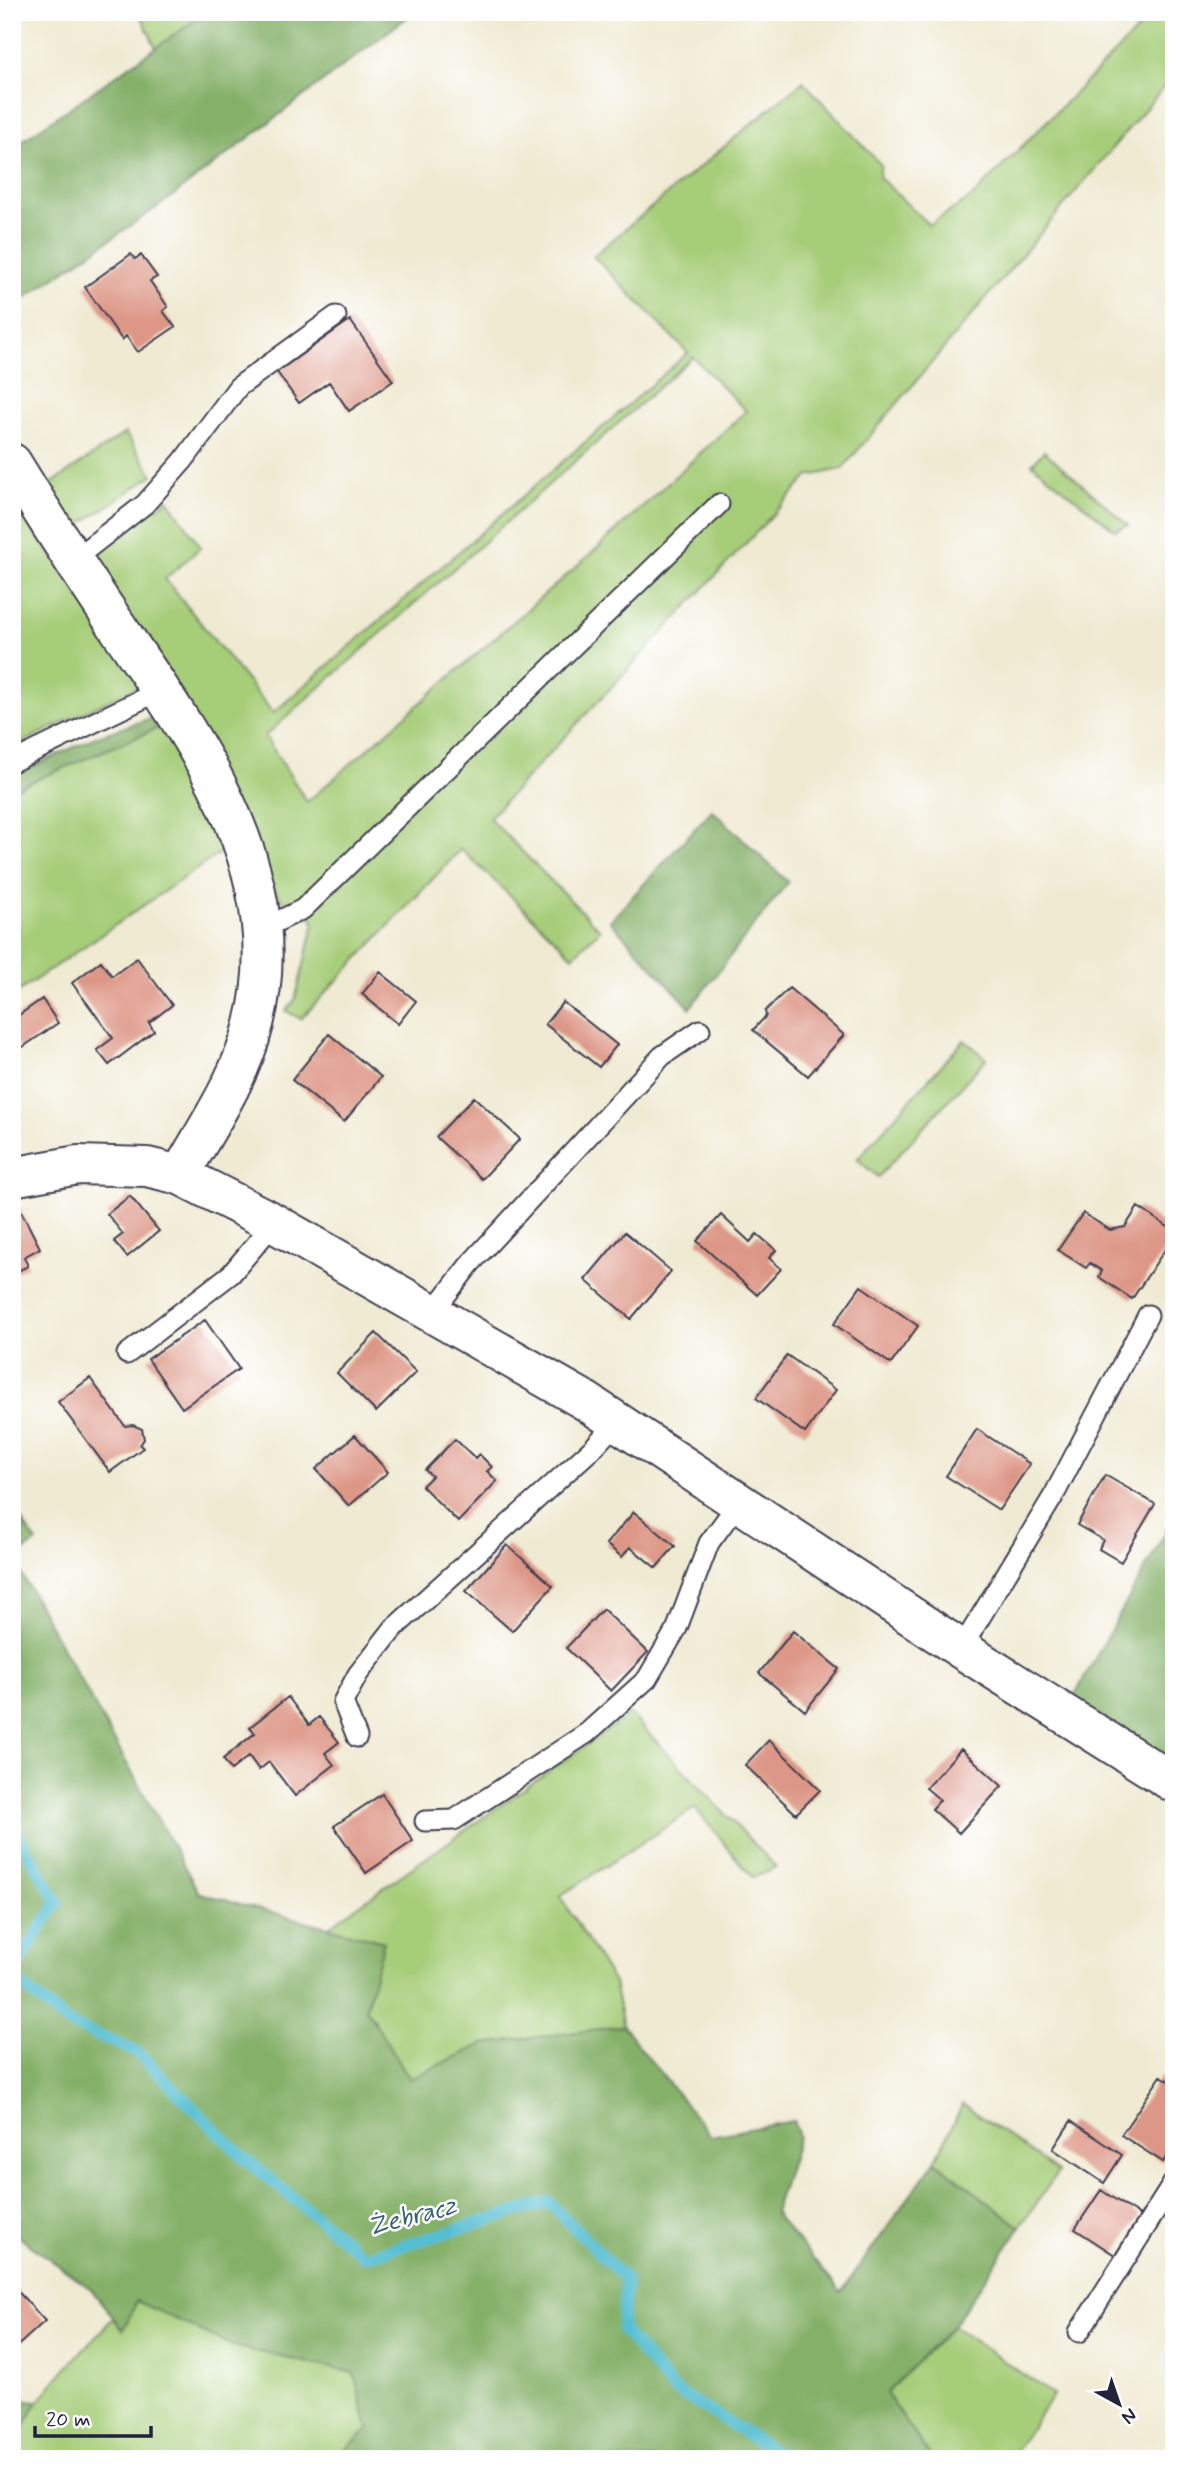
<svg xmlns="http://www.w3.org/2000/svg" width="1186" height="2471" font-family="Mynerve,sans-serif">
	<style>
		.green { fill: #a6cd78; stroke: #64785a; stroke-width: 2; fill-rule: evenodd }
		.forest { fill: #84b068; stroke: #536952; stroke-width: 2 }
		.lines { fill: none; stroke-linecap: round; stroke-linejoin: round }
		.stream { stroke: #54bed1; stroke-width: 12 }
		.building { fill: #dd9786 }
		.service-casing { stroke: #414052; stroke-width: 23 }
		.minor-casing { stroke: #414052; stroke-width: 42 }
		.tertiary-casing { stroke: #414052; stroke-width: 42 }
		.service { stroke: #fff; stroke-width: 19 }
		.minor { stroke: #fff; stroke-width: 38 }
		.tertiary { stroke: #fff; stroke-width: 38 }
		.labels { text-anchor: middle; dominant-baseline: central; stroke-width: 5; stroke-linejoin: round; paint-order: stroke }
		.water-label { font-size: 26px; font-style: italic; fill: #366077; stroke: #fff }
	</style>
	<rect width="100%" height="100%" fill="#fff"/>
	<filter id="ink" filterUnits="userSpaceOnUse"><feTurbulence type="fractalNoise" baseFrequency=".0143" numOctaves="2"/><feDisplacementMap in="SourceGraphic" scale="14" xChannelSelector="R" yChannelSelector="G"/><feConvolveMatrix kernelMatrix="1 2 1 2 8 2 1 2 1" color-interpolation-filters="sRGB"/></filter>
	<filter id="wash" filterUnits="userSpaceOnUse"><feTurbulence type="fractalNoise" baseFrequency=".00686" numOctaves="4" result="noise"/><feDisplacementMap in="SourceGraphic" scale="28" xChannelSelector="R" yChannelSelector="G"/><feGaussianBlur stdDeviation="1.57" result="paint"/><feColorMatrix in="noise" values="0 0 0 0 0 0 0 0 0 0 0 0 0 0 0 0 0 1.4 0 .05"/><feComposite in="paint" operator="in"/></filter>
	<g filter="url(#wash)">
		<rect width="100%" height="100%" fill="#efead1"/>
		<!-- green -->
		<path class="green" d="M139,12H207L156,48Z
			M1155,12H1174V75L842,469L809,476L489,818L600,930L573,956L461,849L301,1019L286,1011L295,1000L314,924L306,898L297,903L283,901L274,890L95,561L104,547L168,499L201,547L165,579L273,713L688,353L593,256L803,81L881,165L879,177L929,225L972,197ZM693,357L746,411L591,554L307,802L265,736Z
			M125,433L153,475L81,524L71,527L41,491Z
			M1044,451L1128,525L1115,530L1032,464Z
			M12,498L141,685L17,745L12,737Z
			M169,723L230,846L12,996V790Z
			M964,1040L987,1058L878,1177L857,1159Z
			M630,1714L776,1867L753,1878L695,1808L560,1896L614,1983L623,2026L483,2044L410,2079L366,2009L383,1942L328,1927Z
			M963,2104L1058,2172L1020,2227L935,2161Z
			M137,2301L233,2346L354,2373L369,2430L334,2459H12C12,2418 85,2348 113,2318L123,2329Z
			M953,2326L1053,2395L1010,2459H932L886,2393Z"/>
		<!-- forest -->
		<path class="forest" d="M207,12H414L162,204L12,307V148Z
			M154,717L169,723L12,790V776L98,736Z
			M712,810L788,882L690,1008L610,921Z
			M12,1508L37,1542L13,1559L199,1893L384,1942L366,2009L410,2079L483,2044L623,2026L711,2136L793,2121L799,2136L774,2213L841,2292L935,2161L1020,2227L953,2326L886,2393L932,2459H334L368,2430L354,2373L233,2346L137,2301L123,2330L91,2289L12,2232Z
			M1174,1517V1763L1073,1698Z
			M12,2399L38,2401L12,2449Z"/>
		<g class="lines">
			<!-- stream -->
			<path class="stream" d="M12,1826L58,1902L12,1973
				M12,1977L68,2023L137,2052L243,2157L365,2257L549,2202L626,2280L622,2329L673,2389L788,2459"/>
		</g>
		<g id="blocks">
			<!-- building -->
			<path class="building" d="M131,254L135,259L141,255L157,277L150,281L168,307L163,311L175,327L138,352L126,336L122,340L85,287Z
				M350,320L393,381L349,411L329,382L299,403L277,372Z
				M137,958L172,1005L149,1023L154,1031L109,1065L97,1050L113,1038L72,983L101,961L112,976Z
				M380,972L416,1001L398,1024L362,994Z
				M789,988L844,1035L808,1076L753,1030L766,1016L765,1011Z
				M42,999L58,1023L20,1049L12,1038V1020Z
				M563,1002L617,1045L599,1067L545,1024Z
				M329,1034L381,1077L344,1122L292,1080Z
				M474,1097L520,1139L482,1179L436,1137Z
				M130,1196L159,1231L127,1257L114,1241L123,1234L107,1214Z
				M19,1207L40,1248L24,1257L28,1266L12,1274V1211Z
				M1138,1207L1174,1231V1236L1132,1299L1099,1277L1102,1271L1090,1263L1086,1268L1058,1250L1083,1213L1110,1230L1125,1227Z
				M721,1215L750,1242L757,1234L776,1250L769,1258L781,1269L757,1295L697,1241Z
				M625,1232L671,1271L631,1319L585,1280Z
				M861,1286L918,1326L891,1364L834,1324Z
				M205,1320L239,1369L182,1408L148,1359Z
				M376,1333L416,1372L376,1412L337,1373Z
				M787,1355L836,1390L805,1433L756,1398Z
				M90,1378L125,1426L133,1425L142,1429L144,1439L140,1445L143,1448L110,1472L58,1402Z
				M977,1429L1030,1464L999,1510L946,1476Z
				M355,1435L388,1472L349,1506L316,1469Z
				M455,1439L475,1458L479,1454L492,1467L487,1471L497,1481L458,1522L422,1486L432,1476L425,1470Z
				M1105,1475L1155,1504L1121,1562L1099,1549L1103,1540L1077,1525Z
				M634,1512L675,1546L656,1568L630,1547L622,1557L606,1544Z
				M507,1545L553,1586L512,1631L466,1591Z
				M603,1609L648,1652L611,1691L566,1648Z
				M793,1631L839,1669L805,1711L759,1673Z
				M288,1697L309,1725L319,1717L339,1742L325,1753L334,1765L295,1796L269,1762L259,1770L249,1756L231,1770L223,1759L255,1733L250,1727Z
				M769,1740L820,1790L796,1814L745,1765Z
				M961,1749L1002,1786L959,1833L932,1809L940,1800L926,1788Z
				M382,1794L413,1841L366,1873L334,1826Z
				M1161,2076L1174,2084V2145L1163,2162L1121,2135Z
				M1071,2121L1122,2155L1104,2183L1053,2149Z
				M1101,2190L1140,2216L1115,2255L1075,2229Z
				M12,2285L45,2321L12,2351Z"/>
		</g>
	</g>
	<g filter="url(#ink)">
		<use href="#blocks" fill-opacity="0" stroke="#414052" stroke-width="2"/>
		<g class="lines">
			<defs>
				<path id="service" d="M73,560L145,504L183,461L238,387L336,316
					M12,762L161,690
					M262,929L303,909L719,504
					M433,1312L470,1264L662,1056L700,1030
					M127,1354L231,1274L274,1223
					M961,1649L1054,1495L1148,1315
					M357,1737L343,1702L358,1674L394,1628L592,1449L617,1422
					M425,1821L454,1820L587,1733L647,1679L677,1628L709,1543L739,1502
					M1079,2332L1174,2182"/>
				<path id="minor" d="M12,463C47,520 83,576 121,632C200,747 292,876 254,1024C241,1078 207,1127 180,1175"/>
				<path id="tertiary" d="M12,1177L78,1165L147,1167L180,1175L274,1223L584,1400L961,1649L1174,1783"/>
			</defs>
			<!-- service casing -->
			<use href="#service" class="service-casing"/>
			<!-- minor casing -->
			<use href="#minor" class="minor-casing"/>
			<!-- tertiary casing -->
			<use href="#tertiary" class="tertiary-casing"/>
			<!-- service -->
			<use href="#service" class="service"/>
			<!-- minor -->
			<use href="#minor" class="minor"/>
			<!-- tertiary -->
			<use href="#tertiary" class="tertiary"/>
		</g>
	</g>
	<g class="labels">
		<!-- water labels -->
		<g class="water-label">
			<text transform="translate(412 2217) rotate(-15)">Żebracz</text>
		</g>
	</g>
	<!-- margin -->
	<rect width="1186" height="2471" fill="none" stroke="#fff" stroke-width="42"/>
	<!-- north arrow -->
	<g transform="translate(1119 2404) rotate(140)" stroke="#ffffff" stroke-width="5" paint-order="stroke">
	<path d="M0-5L12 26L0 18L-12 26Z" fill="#22223b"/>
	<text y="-10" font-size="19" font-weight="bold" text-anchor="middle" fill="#22223b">N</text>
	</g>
	<!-- scale -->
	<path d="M35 2426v10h116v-10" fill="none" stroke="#22223b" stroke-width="3.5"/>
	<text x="46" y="2426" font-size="21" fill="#22223b" stroke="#ffffff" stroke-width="5" paint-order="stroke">20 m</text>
</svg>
